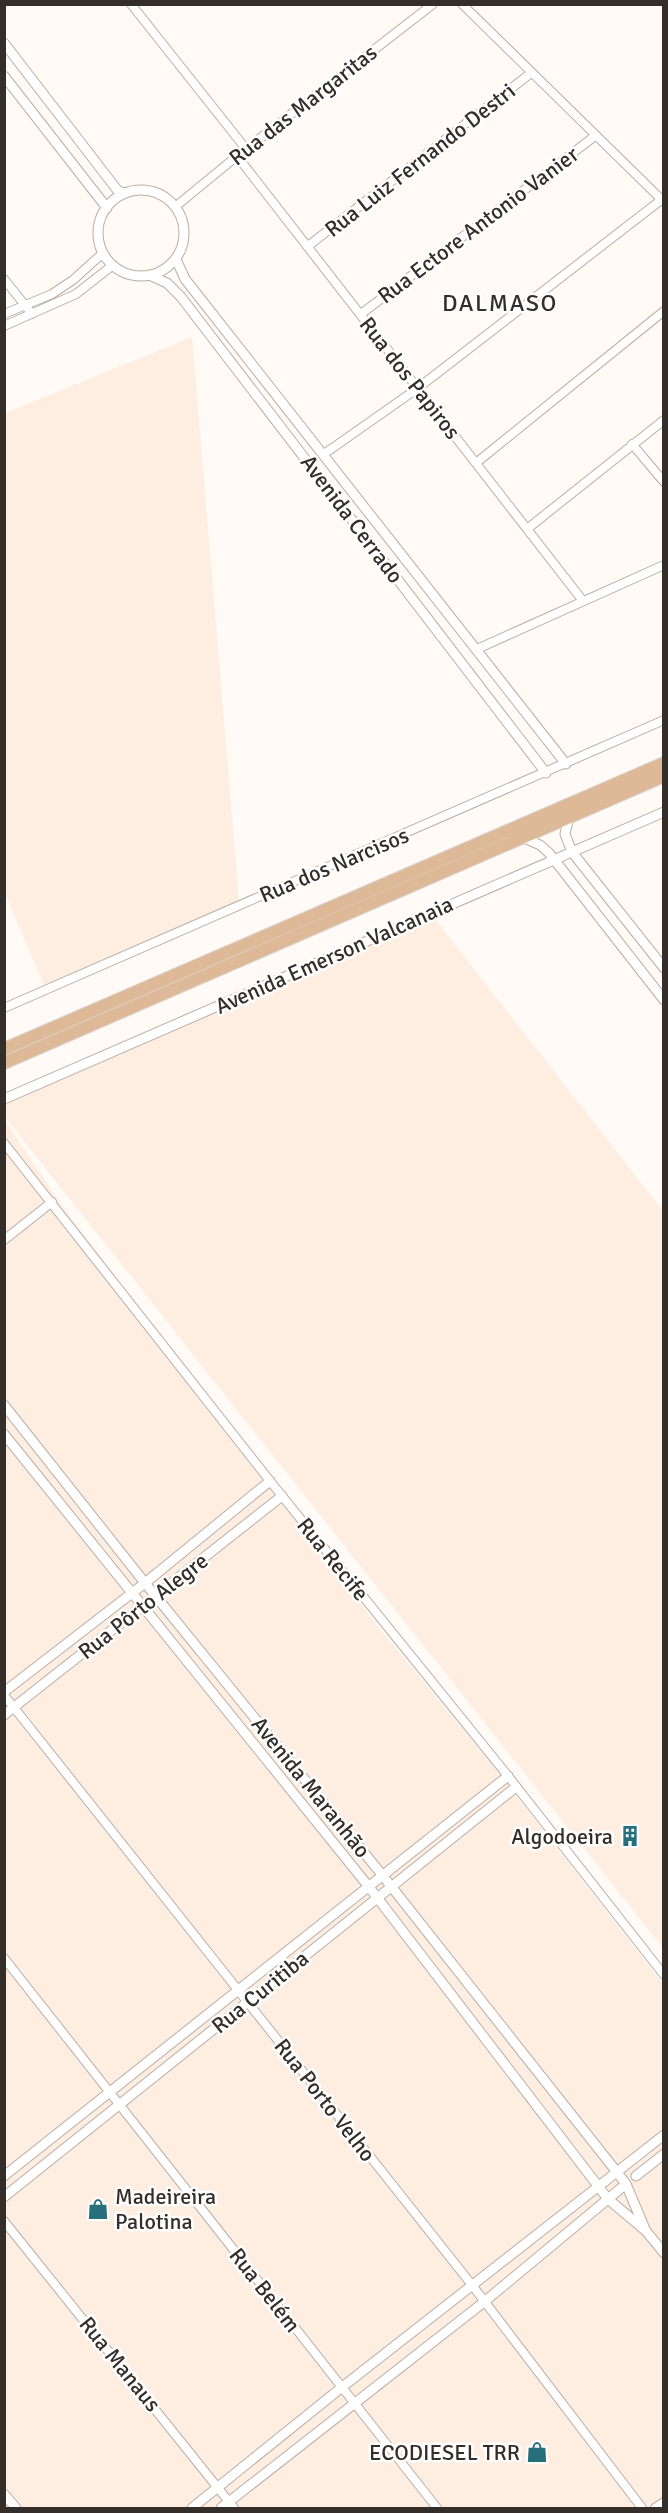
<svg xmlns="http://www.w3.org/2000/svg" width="668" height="2513" font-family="Signika,sans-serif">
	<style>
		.built { fill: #fdeee1 }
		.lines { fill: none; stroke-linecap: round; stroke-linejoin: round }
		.minor-casing { stroke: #baaea4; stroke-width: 10 }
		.tertiary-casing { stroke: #baaea4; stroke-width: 11 }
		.primary-casing { stroke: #dad9d9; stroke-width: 14 }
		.minor { stroke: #fff; stroke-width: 8 }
		.tertiary { stroke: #fff; stroke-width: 9 }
		.primary { stroke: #deb998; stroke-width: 12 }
		.labels { text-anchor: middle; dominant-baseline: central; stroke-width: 5; stroke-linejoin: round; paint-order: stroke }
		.street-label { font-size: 22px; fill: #332e2a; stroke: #fff }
		.poi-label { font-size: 22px; fill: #332e2a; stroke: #fff; text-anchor: end }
		.neighbourhood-label { font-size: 24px; letter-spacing: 1.5px; fill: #332e2a; stroke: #fff }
	</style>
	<rect width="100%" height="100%" fill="#fffaf5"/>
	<!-- built -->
	<path class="built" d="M192,337L239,901L44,985L5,894V413Z
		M431,914L663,1211V1948L5,1117V1099Z
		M4,1119L63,1207L376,1624L503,1779L663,1984V2508H5Z"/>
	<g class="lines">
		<defs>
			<path id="minor" d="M131,4L246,149
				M462,4L664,202
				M237,156L583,601
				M175,207L237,156L433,4
				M308,246L531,73
				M4,279L32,314
				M4,314L52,294L73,280L103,253
				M361,314L595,136
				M4,326L76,294L113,265
				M632,444L664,482
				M324,454L418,388L661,200
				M476,463L664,311
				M527,529L664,420
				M477,649L664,565
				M4,1008L664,720
				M4,1143L270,1481L508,1776L664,1975
				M4,1240L52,1202
				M4,1695L472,2285L642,2508
				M4,1958L437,2508
				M4,2221L234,2508
				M655,2508L664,2502"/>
			<path id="tertiary" d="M4,43L118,191L126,193
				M4,76L107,208
				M98 233a43 43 0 1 1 86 0a43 43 0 1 1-86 0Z
				M176,259L185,279L566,764
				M149,275L167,283L181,297L546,773
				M569,817L565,834L572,852L664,968
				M522,837L540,845L549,853L664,1000
				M4,1099L664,812
				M4,1405L145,1583L383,1876L616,2171L626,2184L645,2229
				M4,1434L369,1887L608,2199L646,2231L664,2253
				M4,1692L145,1583L270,1481
				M4,1715L282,1496
				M4,2176L508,1776
				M636,2176L664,2154
				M4,2197L516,1787
				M4,2494L16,2508
				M192,2508L341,2388L664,2135
				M221,2508L484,2302L626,2184"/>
			<path id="primary" d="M4,1049L664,763
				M4,1063L664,776"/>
		</defs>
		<!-- minor casing -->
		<use href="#minor" class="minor-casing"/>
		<!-- tertiary casing -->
		<use href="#tertiary" class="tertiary-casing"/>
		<!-- primary casing -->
		<use href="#primary" class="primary-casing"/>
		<!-- minor -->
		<use href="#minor" class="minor"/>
		<!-- tertiary -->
		<use href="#tertiary" class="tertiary"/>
		<!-- primary -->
		<use href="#primary" class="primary"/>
	</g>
	<!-- icons -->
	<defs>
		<symbol id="building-bare" viewBox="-9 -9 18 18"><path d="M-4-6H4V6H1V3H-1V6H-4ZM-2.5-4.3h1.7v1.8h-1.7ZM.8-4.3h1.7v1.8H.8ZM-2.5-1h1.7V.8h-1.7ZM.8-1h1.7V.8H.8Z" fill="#286f7c" stroke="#fff" stroke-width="2.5" paint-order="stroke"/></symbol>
		<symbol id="shop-bare" viewBox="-9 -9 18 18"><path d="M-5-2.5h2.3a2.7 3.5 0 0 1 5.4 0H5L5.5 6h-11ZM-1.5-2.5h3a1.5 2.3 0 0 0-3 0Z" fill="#286f7c" stroke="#fff" stroke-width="2.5" paint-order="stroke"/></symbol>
	</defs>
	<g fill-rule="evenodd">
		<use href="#building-bare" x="615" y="1821" width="30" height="30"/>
		<use href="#shop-bare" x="83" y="2194" width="30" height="30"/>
		<use href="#shop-bare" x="522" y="2437" width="30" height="30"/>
	</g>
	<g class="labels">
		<!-- street labels -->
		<g class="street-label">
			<text transform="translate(303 105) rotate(-38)">Rua das Margaritas</text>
			<text transform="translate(420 160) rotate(-38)">Rua Luiz Fernando Destri</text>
			<text transform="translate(478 225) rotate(-37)">Rua Ectore Antonio Vanier</text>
			<text transform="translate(410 378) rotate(52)">Rua dos Papiros</text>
			<text transform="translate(352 519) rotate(53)">Avenida Cerrado</text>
			<text transform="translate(334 865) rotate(-23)">Rua dos Narcisos</text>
			<text transform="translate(334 955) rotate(-24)">Avenida Emerson Valcanaia</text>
			<text transform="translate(333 1559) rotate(51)">Rua Recife</text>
			<text transform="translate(143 1606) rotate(-38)">Rua Pôrto Alegre</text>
			<text transform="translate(311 1787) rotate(51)">Avenida Maranhão</text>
			<text transform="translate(260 1992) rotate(-39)">Rua Curitiba</text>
			<text transform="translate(325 2100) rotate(52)">Rua Porto Velho</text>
			<text transform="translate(265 2290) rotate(52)">Rua Belém</text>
			<text transform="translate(120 2364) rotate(51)">Rua Manaus</text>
		</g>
		<!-- poi labels -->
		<g class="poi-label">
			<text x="613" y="1836">Algodoeira</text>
			<text x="115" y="2196" text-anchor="start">Madeireira<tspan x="115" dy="25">Palotina</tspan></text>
			<text x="520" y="2452">ECODIESEL TRR</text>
		</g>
		<!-- neighbourhood labels -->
		<g class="neighbourhood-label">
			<text x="500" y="303">DALMASO</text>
		</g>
	</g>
	<!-- border -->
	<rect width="668" height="2513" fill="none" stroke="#332e2a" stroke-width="12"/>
</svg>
